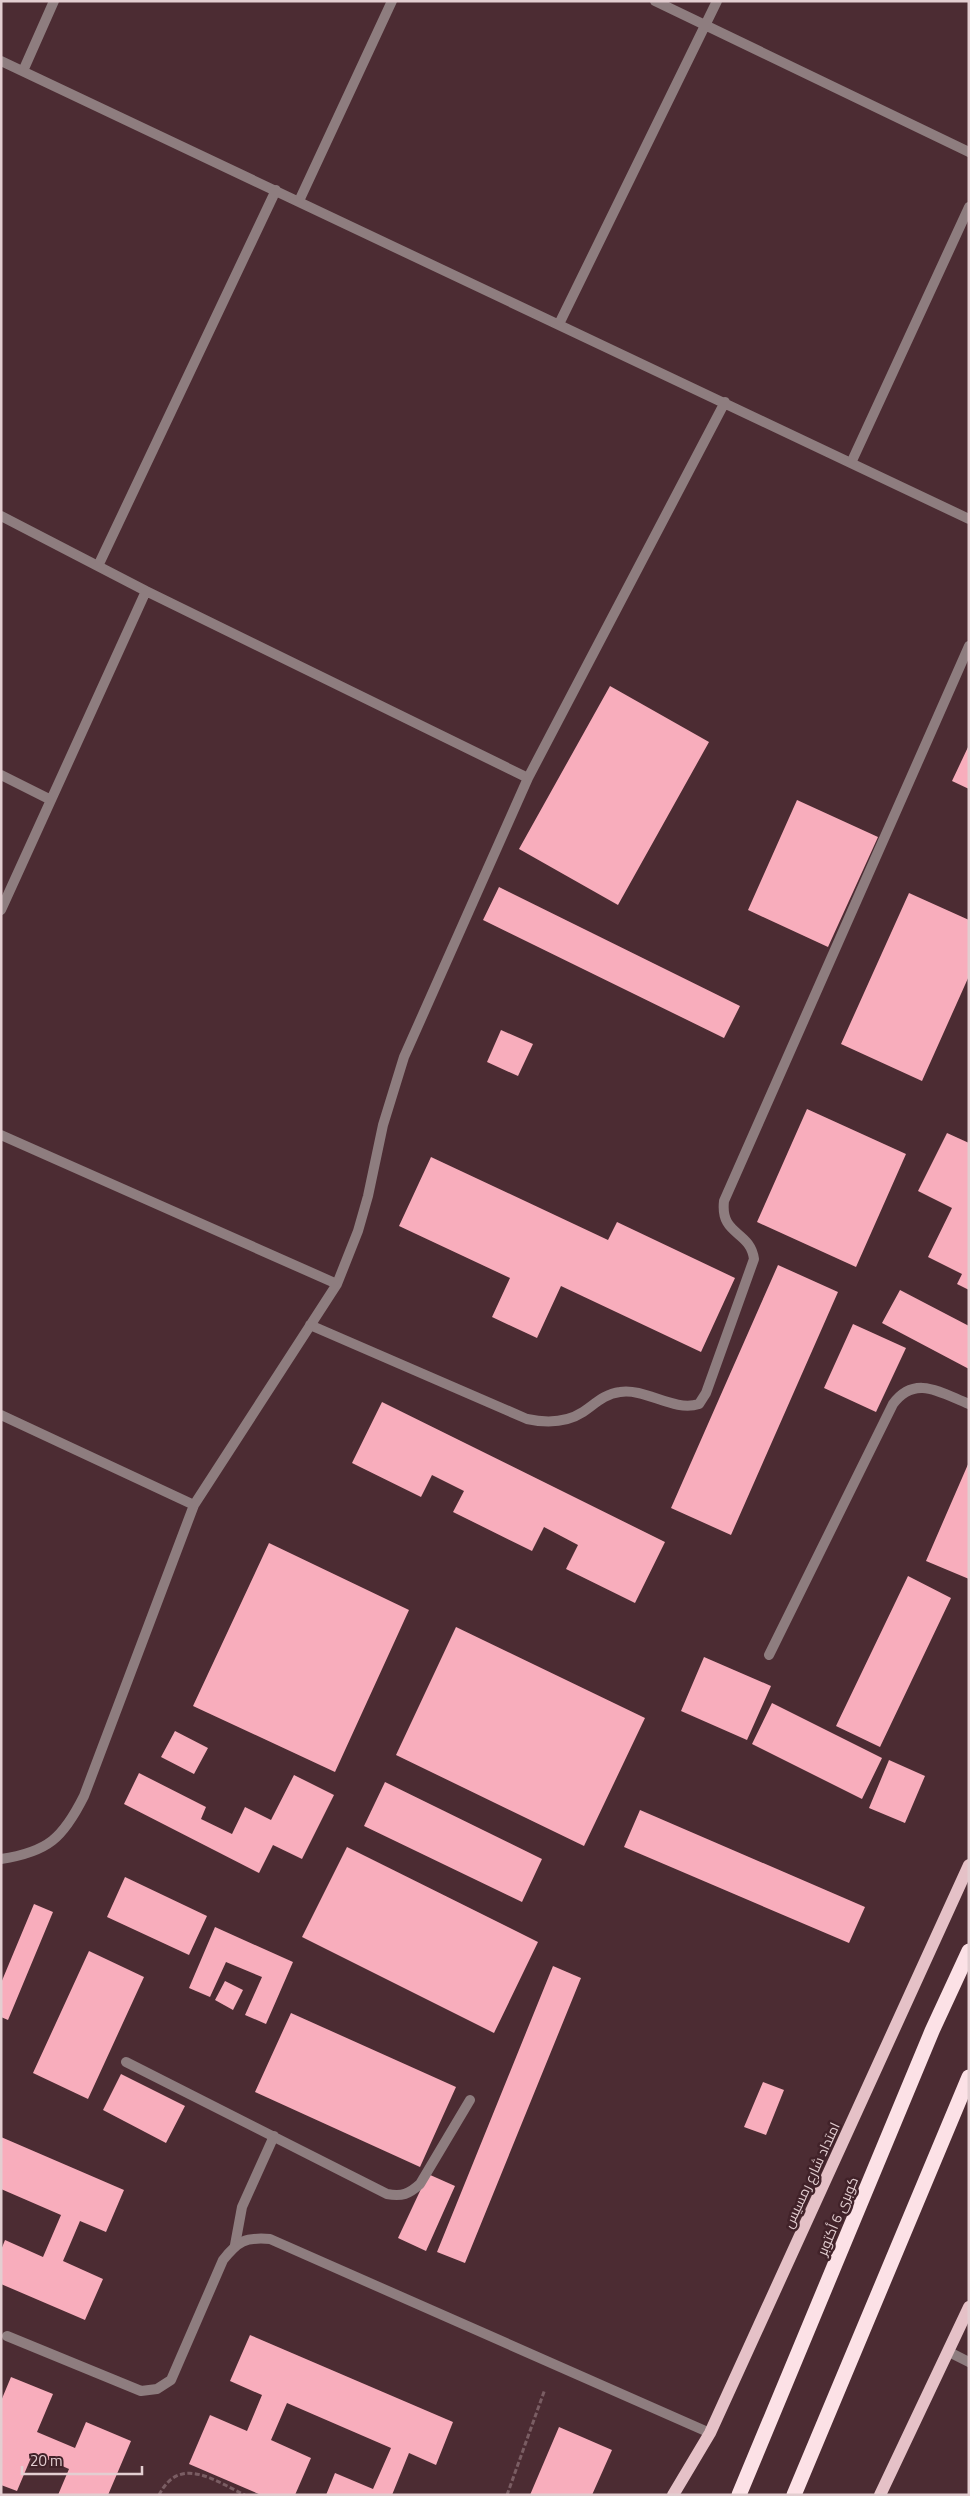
<svg xmlns="http://www.w3.org/2000/svg" width="970" height="2496" font-family="'Titillium Web',Cairo,sans-serif">
	<style>
		.building { fill: #f8adbc }
		.lines { fill: none; stroke-linecap: round; stroke-linejoin: round }
		.path { stroke: #7a5d63; stroke-width: 3; stroke-dasharray: 5 2.5; stroke-linecap: butt }
		.lane { stroke: #8e7d7f; stroke-width: 10 }
		.street { stroke: #8e7d7f; stroke-width: 10 }
		.primary { stroke: #e5c1c7; stroke-width: 12 }
		.highway { stroke: #fce1e6; stroke-width: 15 }
		.labels { text-anchor: middle; dominant-baseline: central; stroke-width: 5; stroke-linejoin: round; paint-order: stroke }
		.street-label { font-size: 14px; fill: #e3ced1; stroke: #412229 }
	</style>
	<rect width="100%" height="100%" fill="#4c2c33"/>
	<!-- building -->
	<path class="building" d="M610,686L709,742L618,905L519,849Z
		M969,745V789L952,781Z
		M797,800L878,837L828,947L748,910Z
		M499,887L740,1006L724,1038L483,920Z
		M909,893L969,920V976L922,1081L841,1044Z
		M501,1030L533,1044L518,1076L487,1062Z
		M807,1109L906,1154L856,1267L757,1222Z
		M947,1133L969,1143V1290L957,1284L962,1274L928,1257L952,1208L918,1191Z
		M431,1157L608,1240L617,1222L735,1278L701,1352L561,1286L537,1338L492,1317L510,1278L399,1226Z
		M778,1265L838,1292L731,1535L671,1508Z
		M900,1290L969,1326V1369L882,1323Z
		M853,1324L906,1348L876,1412L824,1388Z
		M382,1402L665,1542L635,1603L566,1569L578,1545L544,1527L532,1551L453,1512L464,1491L432,1475L421,1497L352,1463Z
		M969,1462V1579L926,1561Z
		M269,1543L409,1610L335,1772L193,1706Z
		M908,1576L951,1598L880,1747L836,1726Z
		M456,1627L645,1718L584,1846L396,1755Z
		M704,1657L771,1686L747,1740L681,1711Z
		M772,1703L882,1758L862,1799L752,1744Z
		M175,1731L208,1748L194,1774L161,1757Z
		M889,1760L925,1776L905,1823L869,1808Z
		M139,1773L206,1807L201,1819L232,1834L245,1807L271,1820L294,1775L334,1795L302,1859L273,1845L259,1873L124,1804Z
		M385,1782L542,1859L522,1902L364,1826Z
		M640,1810L865,1907L849,1943L624,1847Z
		M347,1847L538,1942L494,2033L302,1937Z
		M125,1877L207,1916L189,1955L107,1917Z
		M34,1904L53,1912L8,2020L1,2017V1983Z
		M215,1927L293,1962L266,2024L245,2015L262,1977L226,1962L210,1997L189,1988Z
		M89,1951L144,1977L88,2099L33,2073Z
		M553,1966L581,1978L465,2263L437,2252Z
		M225,1981L243,1990L233,2010L215,2000Z
		M291,2013L456,2087L420,2167L255,2092Z
		M121,2074L185,2106L166,2143L103,2110Z
		M763,2082L784,2090L766,2135L744,2127Z
		M1,2137L124,2190L106,2232L80,2221L63,2261L103,2279L85,2320L1,2284V2250L5,2240L43,2257L61,2215L1,2189Z
		M428,2174L455,2186L426,2251L398,2238Z
		M250,2335L453,2422L436,2465L409,2453L392,2495H326L335,2473L373,2489L391,2448L287,2403L271,2440L311,2458L295,2495H261L189,2464L210,2415L247,2431L262,2395L230,2381Z
		M11,2377L53,2394L37,2432L75,2448L86,2422L131,2441L108,2495H58L69,2469L33,2453L17,2491L1,2485V2401Z
		M559,2427L612,2450L592,2495H530Z"/>
	<g class="lines">
		<!-- path -->
		<path class="path" d="M159,2495C180,2454 215,2481 245,2495
			M507,2495L545,2389"/>
		<!-- lane -->
		<path class="lane" d="M655,1L969,152
			M1,61L969,519
			M23,71L54,1
			M299,201L392,1
			M559,324L717,1
			M851,463L969,207
			M1,516L146,591L528,778
			M98,566L276,190
			M1,775L51,800
			M1,910L146,591
			M1,1135L337,1284
			M310,1325L527,1419C546,1423 566,1423 583,1412C595,1404 604,1394 620,1392C646,1388 673,1412 699,1404L706,1393L754,1259C750,1230 720,1236 724,1201L969,646
			M1,1415L194,1505
			M769,1655L893,1404C915,1374 941,1393 969,1404
			M1,1859C48,1852 63,1838 84,1796L194,1505L337,1284L358,1231L368,1196L383,1125L404,1057L528,778L725,402
			M126,2062L387,2194C402,2197 409,2194 420,2184L470,2100
			M235,2245L242,2207L274,2136"/>
		<!-- street -->
		<path class="street" d="M7,2336L141,2391L157,2389L171,2380L223,2260C238,2241 245,2237 270,2239L710,2433
			M949,2352L969,2362"/>
		<!-- primary -->
		<path class="primary" d="M673,2495L710,2433L969,1865
			M880,2495L969,2307"/>
		<!-- highway -->
		<path class="highway" d="M739,2495L932,2031L969,1951
			M794,2495L969,2077"/>
	</g>
	<g class="labels">
		<!-- street labels -->
		<g class="street-label">
			<text transform="translate(811 2175) rotate(-65)">امتداد شارع رمسيس</text>
			<text transform="translate(837 2216) rotate(-67)">كوبرى 6 أكتوبر</text>
		</g>
	</g>
	<!-- border -->
	<rect width="970" height="2496" fill="none" stroke="#e3ced1" stroke-width="5"/>
	<!-- scale -->
	<path d="M22 2466v8h120v-8" fill="none" stroke="#e3ced1" stroke-width="2.5"/>
	<text x="30" y="2466" font-size="15" fill="#e3ced1" stroke="#412229" stroke-width="4" paint-order="stroke">20 m</text>
</svg>
